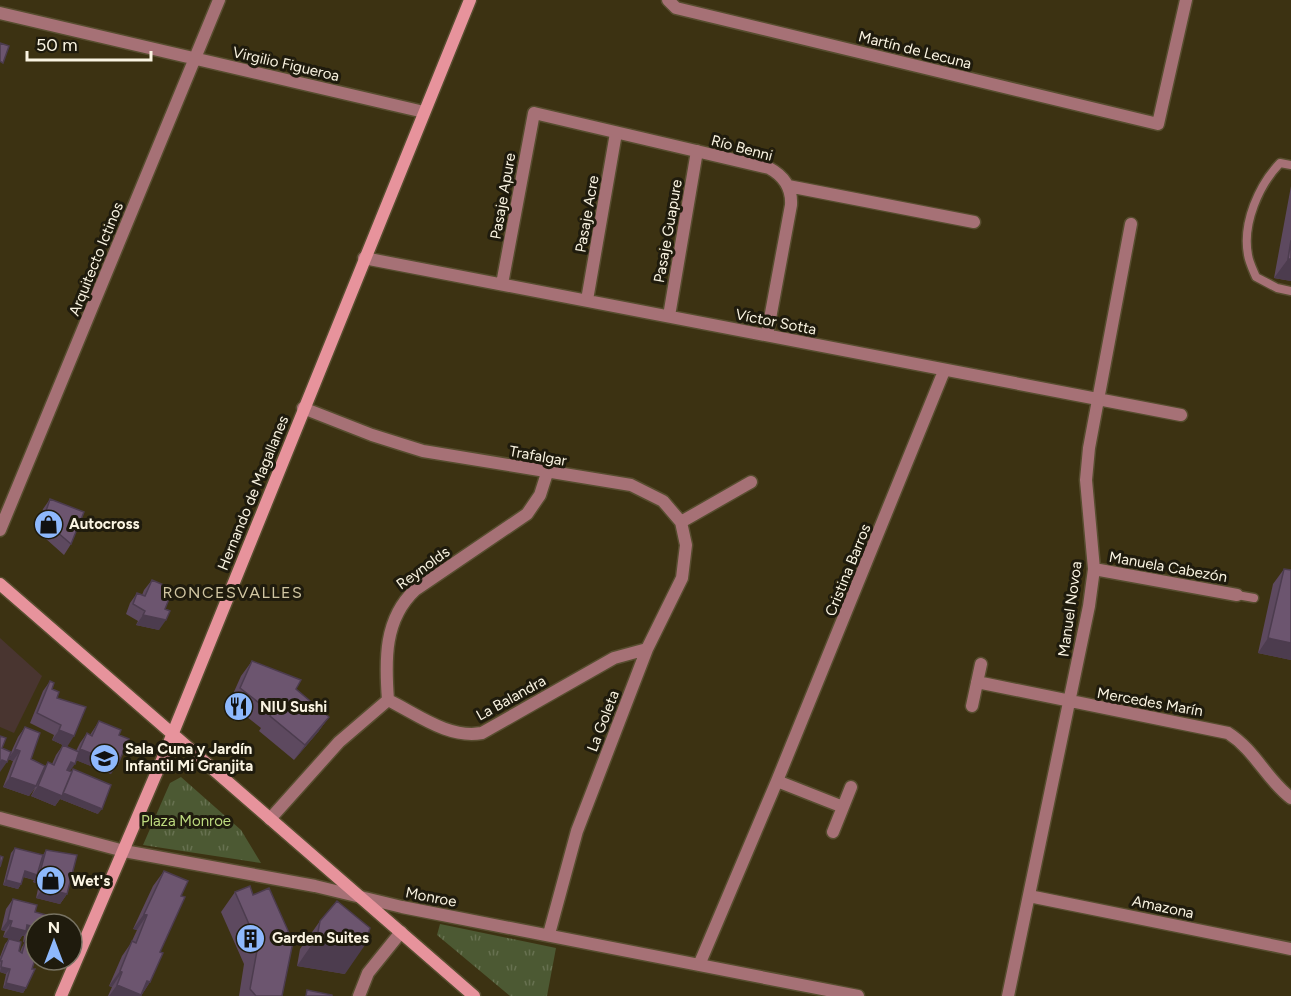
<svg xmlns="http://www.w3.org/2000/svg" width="1291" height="996" font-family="Figtree,sans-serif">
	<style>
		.education { fill: #493530 }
		.grass { fill: url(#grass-tufts) }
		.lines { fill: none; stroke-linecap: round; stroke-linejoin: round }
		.service-casing { stroke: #574d2f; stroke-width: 11 }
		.minor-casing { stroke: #574d2f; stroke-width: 15 }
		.secondary-casing { stroke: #574d2f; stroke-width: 15 }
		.service { stroke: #a67176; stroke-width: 8 }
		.minor { stroke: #a67176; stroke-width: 12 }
		.secondary { stroke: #e7939c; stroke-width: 12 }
		.wall { fill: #5d495f }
		.shaded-wall { fill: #4c3c4e }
		.building { fill: #6c556f; stroke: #4c3c4e; stroke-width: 1.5 }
		.labels { text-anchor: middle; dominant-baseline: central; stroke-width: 6; stroke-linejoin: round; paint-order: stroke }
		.street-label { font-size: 15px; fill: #faf4e2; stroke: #1f1b0d }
		.poi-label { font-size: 15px; font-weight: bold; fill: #faf4e2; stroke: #1f1b0d; text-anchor: start }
		.park-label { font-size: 15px; fill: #bdda7f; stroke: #1f1b0d }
		.neighbourhood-label { font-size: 16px; letter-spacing: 1.5px; fill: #d1c6a2; stroke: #1f1b0d }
	</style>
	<defs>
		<pattern id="grass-tufts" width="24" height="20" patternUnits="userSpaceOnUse" patternTransform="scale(1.5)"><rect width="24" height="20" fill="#4c5933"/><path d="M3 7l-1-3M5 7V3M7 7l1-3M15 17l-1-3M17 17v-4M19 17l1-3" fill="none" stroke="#677150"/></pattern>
	</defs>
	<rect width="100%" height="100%" fill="#3c3212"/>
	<!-- education -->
	<path class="education" d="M0,638L42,676L14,733L0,727Z"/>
	<!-- grass -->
	<path class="grass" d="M181,777L241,830L261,863L143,845L170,783Z
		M440,924L556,948L547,996H510L437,935Z"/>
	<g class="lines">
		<defs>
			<path id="service" d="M1291,165L1280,163C1259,185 1242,223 1248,255C1249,262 1253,270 1256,277L1277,288L1291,291
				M1237,595L1254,598"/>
			<path id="minor" d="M668,0L676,8L1158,124L1186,0
				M0,13L424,112
				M788,186L974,222
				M364,258L1181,415
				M502,284L534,113L769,168C784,176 792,188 791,205L767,335
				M587,300L616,133
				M669,316L697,151
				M303,408L372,435L423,451L631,485L663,501L681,522L686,545L682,578L647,649L577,831L549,934
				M681,522L751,482
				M0,530L219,0
				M1094,569L1237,595
				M977,682L1228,733C1255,750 1266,779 1291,798
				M388,700C385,660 384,619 415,590L527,514L540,495L547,473
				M388,700C417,714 448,739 482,733L614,658L647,649
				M972,706L981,664
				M777,781L843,807
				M0,818L124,851L315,886L402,907L858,996
				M270,819L339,742L388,700
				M833,832L851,787
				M1029,896L1291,949
				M699,965L777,781L944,371
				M359,996L368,973L401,932
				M1008,996L1089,606L1094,569L1086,480L1089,448L1131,224"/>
			<path id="secondary" d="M0,584L474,996
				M61,996L162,760L470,0"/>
		</defs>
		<!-- service casing -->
		<use href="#service" class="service-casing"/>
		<!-- minor casing -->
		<use href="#minor" class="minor-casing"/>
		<!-- secondary casing -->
		<use href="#secondary" class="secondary-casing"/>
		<!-- service -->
		<use href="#service" class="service"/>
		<!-- minor -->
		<use href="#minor" class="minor"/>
		<!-- secondary -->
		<use href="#secondary" class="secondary"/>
	</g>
	<!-- wall -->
	<path class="wall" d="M1291,186V281L1274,278Z
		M50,499L71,544L64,555L36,530L43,509Z
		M1284,569L1291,660L1258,653L1273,584Z
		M152,580L165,609L159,630L136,625L138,621L126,614L130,603L137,593L142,595L144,590Z
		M252,661L296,689L329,717L318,732L294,760L259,731L261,728L229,703L241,676Z
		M50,681L52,689L57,698L67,747L52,740L54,735L30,723L43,691Z
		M99,721L119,735L111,774L76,760L69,771L71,772L73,769L98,814L60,799L55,806L31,796L35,788L29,796L3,787L13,761L8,759L18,737L25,727L31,759L44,768L48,762L52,764L56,755L63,745L76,751L80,743L87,733L90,735Z
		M15,848L43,855L46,850L67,894L60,904L36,898L39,884L33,882L34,880L23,877L21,884L18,889L3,885L11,853Z
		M164,871L160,952L150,982L141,996H108L112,987L109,986L122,956L131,943L137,930L133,929L153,886Z
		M235,892L282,996H239L244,964L221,912Z
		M13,899L35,912L36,945H35L32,954L26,988L23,993L3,988L6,974L0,972V957L5,944L9,939L19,951L20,952L22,947L25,942H23L24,936H22L19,941L3,937L5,931L1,930L6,909Z
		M320,921L345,974L297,966L300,949Z"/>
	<!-- shaded-wall -->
	<path class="shaded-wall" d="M1288,259H1291V281L1274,278Z
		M143,615L166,620L159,630L136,625Z
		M1268,638L1291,643V660L1258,653Z
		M329,717L318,732L294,760L305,745Z
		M59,730L74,736L67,747L52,740Z
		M15,749L20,751L13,761L8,759Z
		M80,749L118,764L111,774L73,759Z
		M2,760L7,762L0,772V763Z
		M71,762L75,764L68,774L64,772Z
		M10,777L36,786L29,796L3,787Z
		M38,786L63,793L102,809L98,814L60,799L55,806L31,796Z
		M25,871L37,875L34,880L21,876Z
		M40,872L46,874L39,884L33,882Z
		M6,880L21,884L18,889L3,885Z
		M43,888L67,894L60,904L36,898Z
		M144,914L147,915L137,930L133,929Z
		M8,920L12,921L5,931L1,930Z
		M27,925L31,926L24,936H22L19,941L3,937L10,927Z
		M30,932L36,933V945L23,942Z
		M317,937L365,945L345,974L297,966Z
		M1,967L10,969L6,974L0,972Z
		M120,971L122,972L112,987L109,986Z
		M147,981L150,982L141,996H109L117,985Z
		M6,983L26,988L23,993L3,988Z"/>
	<!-- building -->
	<path class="building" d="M0,43L9,46L3,63L0,61Z
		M1291,240V259H1288Z
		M50,499L84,512L71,544L43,520Z
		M1284,569L1291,570V643L1268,638Z
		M152,580L173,589L165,609L170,611L166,620L143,615L145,611L133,604L137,593L145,596Z
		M252,661L301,680L296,689L329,717L305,745L270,716L272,713L240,688Z
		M50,681L54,683L52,689L59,692L57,698L86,707L74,736L59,730L61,725L37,713Z
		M99,721L121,730L119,735L129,739L118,764L80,749L87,733L92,736Z
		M25,727L40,733L31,759L45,766L36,786L10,777L20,751L15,749Z
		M0,736L6,738L2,748L11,752L7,762L2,760L0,765Z
		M63,745L79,752L75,764L71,762L67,770L72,772L62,796L38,786L48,762L54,765Z
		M73,769L111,785L102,809L63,793Z
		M15,848L43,855L37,875L25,871L21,884L6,880Z
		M46,850L77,855L67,894L43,888L46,874L40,872Z
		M0,856L3,857L0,867Z
		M164,871L188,881L181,896L185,897L160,952L163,953L150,982L147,981L141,995L117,985L122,972L120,971L132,941L136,943L147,915L144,914Z
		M250,886L253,895L269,888L293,942L282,996H256L250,989L258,945L235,892Z
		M13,899L37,905L35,912L50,916L47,924H36V933L30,932L31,926L27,925L26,931L10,927L12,921L8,920Z
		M337,901L370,928L365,945L317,937L320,921Z
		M9,939L21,942L19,951L22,953L25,942L35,944L32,954L36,956L32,969H35L26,988L6,983L10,969L1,967L2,961H0Z
		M307,990L332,995V996H306Z"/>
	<!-- icons -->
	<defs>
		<symbol id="shop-disc" viewBox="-11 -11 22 22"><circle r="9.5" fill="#8eb9fd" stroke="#1f1b0d"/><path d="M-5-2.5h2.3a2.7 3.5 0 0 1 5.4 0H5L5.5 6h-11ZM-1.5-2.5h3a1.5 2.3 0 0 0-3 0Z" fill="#111"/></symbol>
		<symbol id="restaurant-disc" viewBox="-11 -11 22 22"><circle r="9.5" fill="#8eb9fd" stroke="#1f1b0d"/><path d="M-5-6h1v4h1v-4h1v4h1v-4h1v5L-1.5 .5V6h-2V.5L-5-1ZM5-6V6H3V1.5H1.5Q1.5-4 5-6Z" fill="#111"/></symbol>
		<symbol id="school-disc" viewBox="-11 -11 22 22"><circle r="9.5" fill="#8eb9fd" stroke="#1f1b0d"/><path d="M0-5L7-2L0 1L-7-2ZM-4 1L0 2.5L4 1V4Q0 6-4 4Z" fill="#111"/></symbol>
		<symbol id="building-disc" viewBox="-11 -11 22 22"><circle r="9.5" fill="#8eb9fd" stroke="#1f1b0d"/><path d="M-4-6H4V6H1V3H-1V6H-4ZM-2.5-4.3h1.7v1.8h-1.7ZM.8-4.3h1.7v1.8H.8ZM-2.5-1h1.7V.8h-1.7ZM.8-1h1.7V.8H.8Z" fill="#111"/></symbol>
	</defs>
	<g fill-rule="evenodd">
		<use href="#shop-disc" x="32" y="508" width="33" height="33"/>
		<use href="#restaurant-disc" x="222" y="690" width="33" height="33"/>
		<use href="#school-disc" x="88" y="742" width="33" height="33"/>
		<use href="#shop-disc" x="34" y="864" width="33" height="33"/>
		<use href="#building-disc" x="234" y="922" width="33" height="33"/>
	</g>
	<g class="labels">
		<!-- street labels -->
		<g class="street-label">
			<text transform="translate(915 50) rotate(14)">Martín de Lecuna</text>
			<text transform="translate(286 64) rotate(13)">Virgilio Figueroa</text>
			<text transform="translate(742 148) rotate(15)">Río Benni</text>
			<text transform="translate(503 196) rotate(-80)">Pasaje Apure</text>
			<text transform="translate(587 214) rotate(-80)">Pasaje Acre</text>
			<text transform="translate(668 231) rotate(-80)">Pasaje Guapure</text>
			<text transform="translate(96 259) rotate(-68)">Arquitecto Ictinos</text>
			<text transform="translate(776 322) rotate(11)">Víctor Sotta</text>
			<text transform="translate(538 456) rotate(10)">Trafalgar</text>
			<text transform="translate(253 493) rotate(-68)">Hernando de Magallanes</text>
			<text transform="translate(1168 567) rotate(10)">Manuela Cabezón</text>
			<text transform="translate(423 568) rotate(-36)">Reynolds</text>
			<text transform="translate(848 570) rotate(-68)">Cristina Barros</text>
			<text transform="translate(1070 609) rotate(-82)">Manuel Novoa</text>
			<text transform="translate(511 698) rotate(-29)">La Balandra</text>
			<text transform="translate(1150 702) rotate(10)">Mercedes Marín</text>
			<text transform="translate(603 721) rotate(-69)">La Goleta</text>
			<text transform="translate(431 897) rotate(11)">Monroe</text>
			<text transform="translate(1163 907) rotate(12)">Amazona</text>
		</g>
		<!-- poi labels -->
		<g class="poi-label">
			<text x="69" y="524">Autocross</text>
			<text x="260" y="707">NIU Sushi</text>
			<text x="125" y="749">Sala Cuna y Jardín<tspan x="125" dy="17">Infantil Mi Granjita</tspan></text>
			<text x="71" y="881">Wet's</text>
			<text x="272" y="938">Garden Suites</text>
		</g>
		<!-- park labels -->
		<g class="park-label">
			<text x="186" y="821">Plaza Monroe</text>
		</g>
		<!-- neighbourhood labels -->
		<g class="neighbourhood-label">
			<text x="233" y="592">RONCESVALLES</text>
		</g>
	</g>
	<!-- north arrow -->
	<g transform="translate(54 942)"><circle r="28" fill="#1f1b0d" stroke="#777262" stroke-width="1.5"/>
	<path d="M0-4.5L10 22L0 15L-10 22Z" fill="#8eb9fd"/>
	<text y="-9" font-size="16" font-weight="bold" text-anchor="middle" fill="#faf4e2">N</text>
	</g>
	<!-- scale -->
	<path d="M27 51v9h124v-9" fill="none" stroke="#faf4e2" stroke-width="3"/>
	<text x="36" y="51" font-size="18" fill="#faf4e2" stroke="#1f1b0d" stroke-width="4.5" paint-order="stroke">50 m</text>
</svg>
